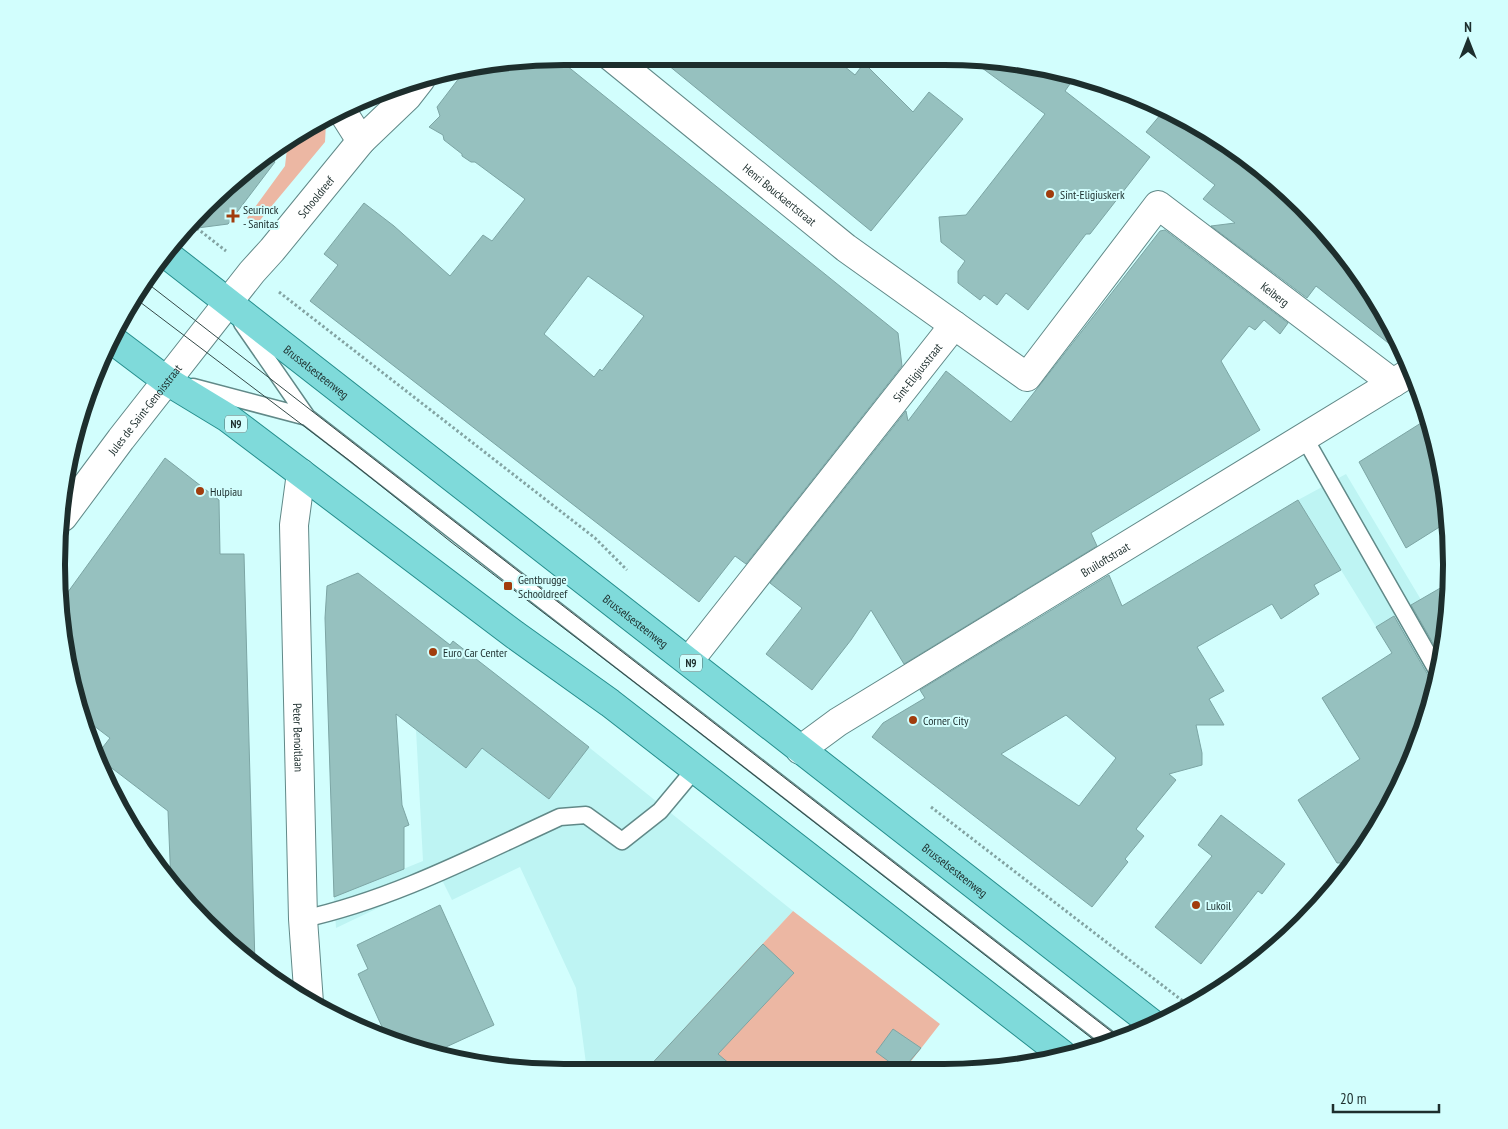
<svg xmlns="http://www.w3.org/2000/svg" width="1508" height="1129" font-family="'PT Sans Narrow',sans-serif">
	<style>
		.built { fill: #bef4f3 }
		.green { fill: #ecb7a3 }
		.building { fill: #96c1bf; stroke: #7ca5a4; fill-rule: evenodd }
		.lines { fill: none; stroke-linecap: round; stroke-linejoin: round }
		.service-casing { stroke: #618988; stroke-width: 19 }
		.minor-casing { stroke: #618988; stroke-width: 30 }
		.primary-casing { stroke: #258e8d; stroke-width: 30 }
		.path { stroke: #83a4a3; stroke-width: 3; stroke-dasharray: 2.5 2.5; stroke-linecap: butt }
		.service { stroke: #fff; stroke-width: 16 }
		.minor { stroke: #fff; stroke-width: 28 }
		.primary { stroke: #7fdada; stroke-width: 28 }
		.tram { stroke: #344948; stroke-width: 1 }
		.poi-dot { fill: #a13d0d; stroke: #d2fefd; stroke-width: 2 }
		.labels { text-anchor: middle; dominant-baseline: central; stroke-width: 4; stroke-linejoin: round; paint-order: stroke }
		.shield { fill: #d2fefd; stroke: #536c6b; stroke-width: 1 }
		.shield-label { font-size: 11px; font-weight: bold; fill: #1d2e2d }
		.street-label { font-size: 12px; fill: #1d2e2d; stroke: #d2fefd }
		.poi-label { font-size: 12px; fill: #1d2e2d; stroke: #d2fefd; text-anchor: start }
		.rim { fill: none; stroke: #1d2e2d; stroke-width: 6 }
	</style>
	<rect width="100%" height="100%" fill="#d2fefd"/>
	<!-- built -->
	<path class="built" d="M1346,474L1445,640L1425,728L1389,806L1322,698L1392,653L1298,500Z
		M358,573L450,644L453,641L535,704L793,911L645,1071H587L576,988L520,867L452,900L441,878L336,928L334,897L423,861L413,673L327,586Z"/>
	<!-- green -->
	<path class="green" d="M323,119L326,123L325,142L256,225L247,218L285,166L288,140L310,124Z
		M793,911L940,1024L905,1069L645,1071Z"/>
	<!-- building -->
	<path class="building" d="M657,56L833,57L855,75L864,63L913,112L929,92L963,119L871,231Z
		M556,57L898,333L902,366L746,564L735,556L699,602L310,301L338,265L324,254L364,203L394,226L450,276L483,235L492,241L525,199L475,162H471L462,156V154L444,140L443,135L429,127L440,116L437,107L466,69ZM588,276L644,316L602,371L600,369L594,377L544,334Z
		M967,57H976L1077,74L1065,91L1150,157L1090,234H1086L1028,310L1006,293L997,305L984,295L980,300L958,283V271L965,261L941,242L939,217L966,215L1045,114Z
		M1166,108L1226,142L1303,205L1347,256L1399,340L1406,357L1316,286L1307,298L1211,226L1235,223L1203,199L1215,185L1146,132Z
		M267,155L275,162L228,224L182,230L230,182Z
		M1165,230L1288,323L1280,334L1264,320L1255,330L1249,326L1221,361L1260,430L1091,533L1097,546L904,664L871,610L851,640L812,690L766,654L802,608L770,583L906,411L908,421L946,371L1011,422L1160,231Z
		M1429,418L1434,433L1449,521L1406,548L1359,462Z
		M165,458L219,500L220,554H244L255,965L230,947L171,884L168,811L96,756L110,738L81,716L60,609V603Z
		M1298,500L1341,570L1314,585L1319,594L1281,619L1272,604L1197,647L1224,691L1209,699L1224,725H1196L1202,753V765L1169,774L1176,780L1136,829L1144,836L1125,859L1128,862L1092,907L872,737L883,723L925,698L920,690L1109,575L1122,606ZM1066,715L1116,758L1079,806L1001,754Z
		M358,573L450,645L453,641L589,747L549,799L482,748L466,768L396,714L402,805L409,825L404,827V869L334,897L325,618L327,586Z
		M1449,583L1447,631L1441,657L1411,605Z
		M1394,616L1429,677L1436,681L1425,728L1384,819L1352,863H1337L1298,800L1360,759L1322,698L1392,653L1376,627Z
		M1221,815L1285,864L1262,894L1258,891L1201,964L1155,927L1212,856L1198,845Z
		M440,905L494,1025L435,1052L401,1046L388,1040L358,974L368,969L357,945Z
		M763,944L794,973L718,1054L737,1070L645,1071Z
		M893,1029L921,1048L903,1069H899L876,1052Z"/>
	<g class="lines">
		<defs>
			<path id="service" d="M242,323L307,417L1111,1041
				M193,387L307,417
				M1304,437L1438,672
				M303,919C394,899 477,855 560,817L586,815L622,841L660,811L695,769"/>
			<g id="minor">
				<path id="s1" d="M610,56L846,248L954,325"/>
				<path d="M342,111L361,141"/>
				<path id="s2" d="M301,473L294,525L303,919L309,1003"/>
				<path id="s3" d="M63,517L121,439L252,272L272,250L361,141L407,97L421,79"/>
				<path id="s4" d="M689,661L954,325L1027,377L1158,205L1393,383"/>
				<path id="s5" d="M800,750L838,722L1411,372"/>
			</g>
			<g id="primary">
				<path id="s6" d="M166,254L1154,1025"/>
				<path d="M110,338L167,381L228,418L515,635L610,703L1062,1054"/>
			</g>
		</defs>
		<!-- service casing -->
		<use href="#service" class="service-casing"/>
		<!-- minor casing -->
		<use href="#minor" class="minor-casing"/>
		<!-- primary casing -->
		<use href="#primary" class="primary-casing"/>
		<!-- path -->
		<path class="path" d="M189,222L226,251
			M279,292L595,538L627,570
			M931,807L1188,1005"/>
		<!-- service -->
		<use href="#service" class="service"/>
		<!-- minor -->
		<use href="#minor" class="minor"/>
		<!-- primary -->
		<use href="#primary" class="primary"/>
		<!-- tram -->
		<path class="tram" d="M147,283L1121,1039
			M136,299L350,461L451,542L659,701L1099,1044"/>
	</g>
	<!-- markers -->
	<g class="poi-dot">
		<circle cx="1050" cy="194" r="5"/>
		<path d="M230.5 208.5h5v5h5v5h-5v5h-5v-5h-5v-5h5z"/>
		<circle cx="200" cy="491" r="5"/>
		<rect x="503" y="581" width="10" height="10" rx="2.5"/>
		<circle cx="433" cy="652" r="5"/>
		<circle cx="913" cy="720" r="5"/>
		<circle cx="1196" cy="905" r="5"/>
	</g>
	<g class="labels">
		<!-- shield labels -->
		<g class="shield">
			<rect x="225" y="415.5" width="22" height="17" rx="4"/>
			<rect x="680" y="654.5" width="22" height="17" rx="4"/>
		</g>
		<g class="shield-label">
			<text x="236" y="424">N9</text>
			<text x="691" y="663">N9</text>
		</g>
		<!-- street labels -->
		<g class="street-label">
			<text stroke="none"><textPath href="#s1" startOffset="219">Henri Bouckaertstraat</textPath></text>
			<text stroke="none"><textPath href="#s3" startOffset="408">Schooldreef</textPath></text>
			<text stroke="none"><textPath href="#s4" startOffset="881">Keiberg</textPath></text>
			<text stroke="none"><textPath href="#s6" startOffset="191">Brusselsesteenweg</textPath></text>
			<text stroke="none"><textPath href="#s4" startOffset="368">Sint-Eligiusstraat</textPath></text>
			<text stroke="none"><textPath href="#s3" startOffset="135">Jules de Saint-Genoisstraat</textPath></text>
			<text stroke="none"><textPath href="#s5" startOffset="360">Bruiloftstraat</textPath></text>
			<text stroke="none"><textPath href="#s6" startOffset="596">Brusselsesteenweg</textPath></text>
			<text stroke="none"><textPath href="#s2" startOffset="265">Peter Benoitlaan</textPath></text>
			<text stroke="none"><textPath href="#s6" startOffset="1001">Brusselsesteenweg</textPath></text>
		</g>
		<!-- poi labels -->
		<g class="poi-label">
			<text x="1060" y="194">Sint-Eligiuskerk</text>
			<text x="243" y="209">Seurinck<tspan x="243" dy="14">- Sanitas</tspan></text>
			<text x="210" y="491">Hulpiau</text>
			<text x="518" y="579">Gentbrugge<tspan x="518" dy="14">Schooldreef</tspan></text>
			<text x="443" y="652">Euro Car Center</text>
			<text x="923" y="720">Corner City</text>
			<text x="1206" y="905">Lukoil</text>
		</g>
	</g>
	<!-- crop -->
	<path d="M0 0H1508V1129H0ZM564 65H944A499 499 0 0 1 1443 564V565A499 499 0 0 1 944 1064H564A499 499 0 0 1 65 565V564A499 499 0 0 1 564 65Z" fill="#d2fefd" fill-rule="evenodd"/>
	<path class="rim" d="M564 65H944A499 499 0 0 1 1443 564V565A499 499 0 0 1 944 1064H564A499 499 0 0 1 65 565V564A499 499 0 0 1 564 65Z"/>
	<!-- north arrow -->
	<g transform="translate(1468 40)" stroke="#d2fefd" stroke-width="4" paint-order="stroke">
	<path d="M0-4L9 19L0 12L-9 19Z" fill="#1d2e2d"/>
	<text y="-8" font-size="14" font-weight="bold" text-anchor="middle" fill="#1d2e2d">N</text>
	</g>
	<!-- scale -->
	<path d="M1333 1104v8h106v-8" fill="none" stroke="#1d2e2d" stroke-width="2.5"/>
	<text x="1340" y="1104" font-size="15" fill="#1d2e2d" stroke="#d2fefd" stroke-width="4" paint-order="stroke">20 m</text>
</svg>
